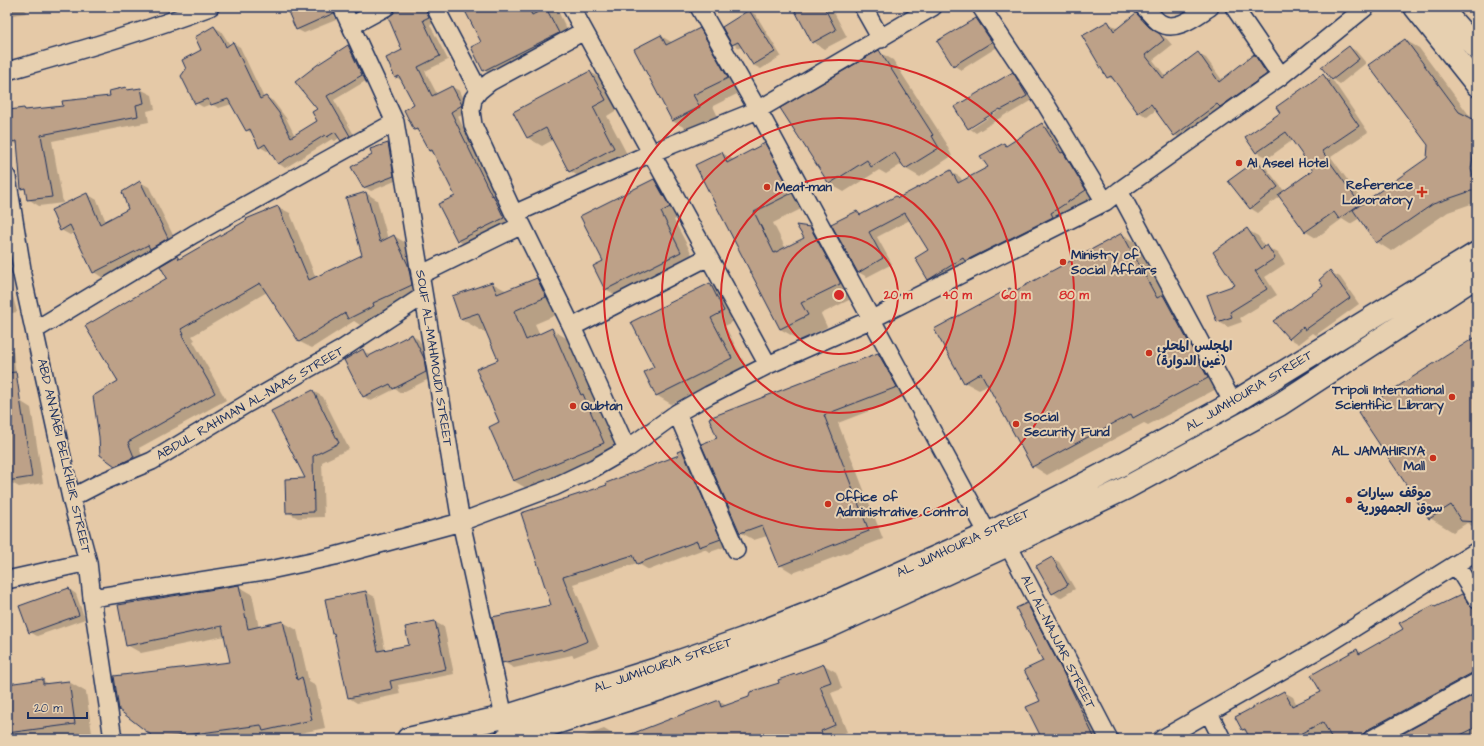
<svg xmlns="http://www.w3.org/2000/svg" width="1484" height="746" font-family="'Architects Daughter','Playpen Sans Arabic',sans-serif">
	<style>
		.shadow { fill: #0003; fill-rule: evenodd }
		.building { fill: #bda188; stroke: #1b2f5e }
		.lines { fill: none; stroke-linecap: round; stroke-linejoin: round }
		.street-casing { stroke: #1b2f5e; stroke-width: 20 }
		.secondary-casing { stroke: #1b2f5e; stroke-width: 25 }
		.primary-casing { stroke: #1b2f5e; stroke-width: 25 }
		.street { stroke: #e7d0b0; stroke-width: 17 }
		.secondary { stroke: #e7d0b0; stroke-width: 22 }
		.primary { stroke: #e7d0b0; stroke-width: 22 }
		.ring { fill: none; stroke: #d62828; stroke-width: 2 }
		.poi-dot { fill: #c8321e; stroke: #e7d0b0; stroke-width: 1.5 }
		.labels { text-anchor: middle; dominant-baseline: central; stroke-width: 4; stroke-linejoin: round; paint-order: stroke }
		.poi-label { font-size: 13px; font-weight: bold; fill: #1b2f5e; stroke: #e7d0b0; text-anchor: start }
		.street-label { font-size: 13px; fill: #1b2f5e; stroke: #e7d0b0 }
		.centre { fill: #d62828; stroke: #e7d0b0; stroke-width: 2 }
		.ring-label { font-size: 12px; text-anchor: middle; font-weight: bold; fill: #d62828; stroke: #e7d0b0; stroke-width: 4; stroke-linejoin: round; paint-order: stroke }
	</style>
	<rect width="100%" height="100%" fill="#e5c9a7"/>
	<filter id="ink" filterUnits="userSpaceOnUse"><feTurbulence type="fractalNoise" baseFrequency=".025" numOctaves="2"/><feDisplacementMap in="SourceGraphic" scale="8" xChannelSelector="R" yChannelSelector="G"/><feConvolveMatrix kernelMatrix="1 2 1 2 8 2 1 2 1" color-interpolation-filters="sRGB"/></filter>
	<g filter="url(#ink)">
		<!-- shadow -->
		<path class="shadow" d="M7,7H25L26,13L7,16Z
			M65,7H78L69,9Z
			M287,7H331L336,20L304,33L296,29Z
			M397,7H434L437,22L430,25L448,60L425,71L437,94L452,87L460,91L469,110L458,117L499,200L512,222L466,245L458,241L457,197L435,154L430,151L421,133L415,130L405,110L415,105L403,81L396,77L404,50L396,12Z
			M464,7H556L573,42L498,79L484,70L483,43Z
			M794,7H831L847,37L824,49L813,42Z
			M1469,7H1477V17Z
			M749,11L756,15L781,56L761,69L753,65L742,47L740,48L733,44Z
			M1136,14L1145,19L1158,33L1167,39L1172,45L1153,60L1166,77L1198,54L1206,58L1222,80L1254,55L1262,60L1275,79L1183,140L1175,135L1156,110L1147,117L1139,112L1117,82L1108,77V23L1116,27L1118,30Z
			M976,19L983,23L999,46L961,70L953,65Z
			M214,27L221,31L230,45L233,43L240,47L264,98L266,97L273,101L286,118L295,136L319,122V110L348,47L356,51L369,79L334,100L357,140L349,144L340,137L335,141L332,139L285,168L278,163L270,150L267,151L260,147L254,134L246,130L232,104L219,108L211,104L203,107L196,103L203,50Z
			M700,30L720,41L747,89L713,106L719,119L693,132L672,121L661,36L673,43Z
			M1405,40L1419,48L1472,119L1477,122V202L1448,212L1391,251L1377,242L1360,218L1350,224L1342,219L1316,238L1306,232L1280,196L1258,213L1250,208L1257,161L1264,165L1285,192L1314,171L1293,140L1268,158L1257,152L1281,113L1323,75L1334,82L1368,132L1331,157L1364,203L1428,159L1429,145Z
			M1349,47L1356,51L1366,63L1340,84L1332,79Z
			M879,52L893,60L947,144H946L952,156L920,177L906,169L902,164L886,174L879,170L844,192L830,184Z
			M590,72L605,80L620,108L607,116L628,156L585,180L570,171L553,140L542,146L528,138L515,113Z
			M1013,74L1020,78L1033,100L1009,114L1008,113L976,133L969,128L956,107ZM1004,106L1005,107L971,129V126Z
			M126,89L130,91L140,89L152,95L155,109L147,111L149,122L52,141L63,203L39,206L28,199L27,191L22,188L18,145L13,142L12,125L10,111L24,109L29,111L64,106L111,97Z
			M1042,124L1051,129L1095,196L1059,218L938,284L929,279L930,251L910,220L877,237L892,264L867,277L858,272L857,212L862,215L896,197L899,198L951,172L960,177L963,182L989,168L1004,144L1007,146Z
			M388,144L394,147L400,179L371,191L364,187L373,155Z
			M765,144L784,156L811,204L773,223L786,249L805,239L810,228L830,239L859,295L821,314L827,327L800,340L780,329L722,153L734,160Z
			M654,180L669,188L684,215L674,220L695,260L620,298L606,289L605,262Z
			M140,182L149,187L177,243L156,251L103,278L94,272L75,233L70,235L61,230L87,194L97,200L106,222L129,209Z
			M366,193L377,200L388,239L394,236L406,243L420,272L423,291L384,310L385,313L360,325L354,321L312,348L300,342L267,292L192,336L195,340L193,341L226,400L139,448L145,463L127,472L116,465L119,382L169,278L177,257L181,259L278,207L290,213L316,278L364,255Z
			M1247,230L1258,236L1266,248L1267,247L1278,253L1285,264L1265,277L1277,295L1240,318L1242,322L1228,327L1217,321L1237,286Z
			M1122,234L1137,243L1167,298L1222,386L1148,425L1144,423L1047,475L1033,466L989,385L979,390L964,382L1010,289L1015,292Z
			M1330,272L1340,277L1359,304L1316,335L1313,333L1299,344L1289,338L1324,286Z
			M7,274L17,312L7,314Z
			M537,279L559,292L568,310L535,324L540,335L552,330L575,343L626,456L536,494L514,481L500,423L499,360L487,331L484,332L461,319L453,297L492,283L507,291Z
			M710,284L724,292L738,319L725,326L746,366L671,404L656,395Z
			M412,335L419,340L431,363L433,377L401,393L395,389L371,401L363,396V351L371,356Z
			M1477,337V529L1467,523L1453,532L1430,518Z
			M7,348L13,351L16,375L7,376Z
			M878,354L892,362L910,395L838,423L883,539L793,573L780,565L767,536L754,540L740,532L718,439Z
			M313,391L323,397L349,449L322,462L324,517L298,518L287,512L306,479Z
			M20,401L31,408L43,483L19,487L8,481L7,476V403Z
			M682,451L693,457L731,545L710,552L704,549L649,570L637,563L573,584L599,647L574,657L572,655L514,668L503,662L552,605L523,514L608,486L680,456Z
			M1052,558L1059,562L1075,589L1060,598L1053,593Z
			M238,586L252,594L259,628L283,622L297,630L309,682L316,686L325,728L277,738L269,734L229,739H158L231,663L225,636L141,653L127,645Z
			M69,589L76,594L85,619L37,636L30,632Z
			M366,592L375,597L385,650L410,645L435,622L444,627L454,674L398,685L400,694L357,703L349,698L336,635L333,633Z
			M1462,595L1471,600L1477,609V680L1372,739H1251L1248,733L1242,730L1284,692L1293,697L1297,705L1322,692L1357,650L1362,653L1404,630L1436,608Z
			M1027,604L1037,610L1102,739H1043L1041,701L1044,661Z
			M824,665L836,672L842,689L831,693L847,732L833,737V739H621L719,701L727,706L750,697L781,683L795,675L796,676Z
			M42,680L49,684L69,682L86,692L92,733L54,739H7V685Z
			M1477,695V736L1470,739H1395Z
			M604,729L616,736L617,739H576Z
			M1208,736L1214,739H1203Z"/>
		<!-- building -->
		<path class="building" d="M286,7H332L334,13L296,30Z
			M396,7H425L429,17L423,20L440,56L418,67L432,96L452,86L462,105L451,112L492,196L493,195L504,218L457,241L438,204L455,196L432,150L429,151L417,129L414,130L404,110L414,104L399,76L395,78L386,58L402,50L388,17L394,13Z
			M463,7H528L532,15L546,8L559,33L483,71L471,47L481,42Z
			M793,7H824L836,30L812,43Z
			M749,10L775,52L753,65L738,42L732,45L722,27Z
			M1136,13L1149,27L1159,33L1164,40L1145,55L1163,78L1198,52L1219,82L1254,54L1267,74L1220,107L1217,104L1174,136L1151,104L1138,113L1111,76L1107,78L1082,36L1108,21L1114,31Z
			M976,18L992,42L953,66L937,41Z
			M214,26L223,40L226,47L233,42L260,99L266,96L279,113L291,137L317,121L312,112L317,109L295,82L317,65L348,45L362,75L327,96L350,136L341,141L335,132L327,137L325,135L278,164L265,144L259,148L250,129L246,131L228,99L211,105L207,99L195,104L181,76L186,69L182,60L201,50L195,37Z
			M700,28L728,78L693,95L700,107L672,121L634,49L661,35L666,45Z
			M1405,39L1459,112L1477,121V134L1471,169L1477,189L1433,204L1376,243L1353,210L1427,158L1428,145L1368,65Z
			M1349,46L1359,59L1332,80L1321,67Z
			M879,50L933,135L932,136L939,148L905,169L894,152L871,167L867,160L829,184L780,108Z
			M590,71L606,100L593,107L614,148L569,172L546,128L527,138L513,112Z
			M1013,72L1027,96L1001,110L1000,109L968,129L954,107Z
			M1323,74L1359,126L1322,151L1360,204L1339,219L1334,212L1305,232L1278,195L1313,170L1286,132L1256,153L1245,137L1280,113L1276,107Z
			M126,87L127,90L141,88L144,103L136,105L138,116L41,135L52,197L27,200L25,188L21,189L17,141L12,142L9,125L11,124L9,110L24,108L25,110L63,106L62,101L110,96L109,91Z
			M1042,123L1061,153L1063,152L1086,190L1051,213L1053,217L965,261L963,258L928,280L915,258L928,250L905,213L869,232L883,258L858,273L831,224L857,211L860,215L896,196L898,198L951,170L958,183L988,167L980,156L1004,143L1006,146Z
			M388,143L394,176L363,188L351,167L372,155L370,149Z
			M765,143L792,193L754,212L774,253L804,238L796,225L810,227L840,282V284L801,303L808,315L780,329L695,165L722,152L727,163Z
			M1257,160L1278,187L1250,209L1228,181Z
			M654,179L670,207L661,212L681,252L605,290L593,266L603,261L580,216Z
			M140,181L168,238L150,249L148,245L93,273L70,225L60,231L51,210L87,193L100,224L128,209L122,192Z
			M366,192L380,242L394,235L408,265L412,285L373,303L374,306L348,319L345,313L299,342L260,283L181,329L184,334L182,335L215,393L128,442L134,457L124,462L115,466L100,455L99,437L93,396L118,381L85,326L167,278L160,266L177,256L179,259L247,220L246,219L278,206L309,280L362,255L346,198Z
			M1247,228L1261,249L1267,245L1275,258L1255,271L1267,289L1230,312L1232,317L1217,322L1207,295L1235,285L1213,252Z
			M1122,233L1157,298L1163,295L1208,378L1133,418L1131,414L1032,467L981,373L964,383L934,329L1010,288L1013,292Z
			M1330,270L1350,298L1305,330L1303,327L1289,339L1273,321L1323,286L1319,280Z
			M537,278L546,297L514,311L526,340L552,328L581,395L583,394L604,443L513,481L489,427L499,422L476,369L498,360L478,313L460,319L452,296L492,282L497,294Z
			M710,283L724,311L711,318L732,358L656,396L644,372L654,367L631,322Z
			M412,334L424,358L426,372L393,389L390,384L363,397L344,360L363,349L367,357Z
			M1477,336V522L1461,521L1451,505L1429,519L1358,412Z
			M878,353L897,387L824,415L869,531L779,566L762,525L740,533L701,444L717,438L709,418Z
			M16,372L32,477L7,481V373Z
			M313,390L339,443L313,456L314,512L286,513L285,479L305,478L271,411Z
			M682,450L721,539L699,547L697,541L637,564L633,555L563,577L588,641L563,651L562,649L502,663L492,617L551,605L521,513L607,485L606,483L679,455L677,452Z
			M1052,557L1068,585L1052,594L1036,566Z
			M239,585L248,629L283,621L297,680L302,677L312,720L263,731L261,725L156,739L119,710L114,676L230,662L222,626L126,646L118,605Z
			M69,588L79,615L29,633L19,606Z
			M366,591L378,651L409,645L405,627L435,621L446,669L390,681L392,689L348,698L334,633L332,634L325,599Z
			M1462,594L1469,605L1472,608L1477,609V672L1472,673L1367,730L1363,734L1362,739H1332L1323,722L1290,739H1250L1245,729L1242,730L1235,717L1284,691L1292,706L1321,692L1311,675L1357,649L1359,654L1403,629L1399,623L1434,605L1435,607Z
			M1027,603L1063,672L1095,739H1042L1026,707L1040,701L1024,670L1043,661L1016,608Z
			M824,664L831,682L820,686L835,725L821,731L824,739H621V738L719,700L721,707L749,697L750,692L779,683L778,680L795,674V675Z
			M43,679V684L69,681L75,724L7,733V684Z
			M1477,693V727L1452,739H1393Z"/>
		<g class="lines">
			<defs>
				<path id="street" d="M342,7L395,122L461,522L504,717
					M435,7L479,91
					M571,7L768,365
					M699,7L758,110L988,534
					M863,7L881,39
					M981,7L1047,106L1105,202L1119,191L1233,403
					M1144,7C1149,12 1154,19 1160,23C1176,33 1197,15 1210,7
					M1234,7L1281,76
					M351,26L386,7
					M584,31L490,82L479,91L473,99L471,111L473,125L514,214L522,225L572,327L627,449
					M7,71C76,52 143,32 210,7
					M7,177L22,269L21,270L71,498L88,562L92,598L113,739
					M1119,191L1281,76L1366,7
					M514,214L651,153L758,110L933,7
					M420,275L522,225
					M572,327L708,257
					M35,330L194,234L395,122
					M677,413L736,550
					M71,498L102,482L152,461L248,403L339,351L423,296
					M1008,545L1109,739
					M1456,565L1477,599
					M7,580L88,562
					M92,598L270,570L335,556L461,522L554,487L594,468L627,449L677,413L709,395L768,365L872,319L1105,202
					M1209,713L1222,739
					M1162,739L1328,644L1477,551
					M1372,739L1477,682"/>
				<path id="secondary" d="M1415,7L1477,85
					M1440,7L1477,49"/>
				<path id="primary" d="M408,739L504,717L660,668L743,639L817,610L988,534L1113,469L1233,403L1477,253
					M506,739L663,688L822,630L1008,545L1126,488L1279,405L1477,276"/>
			</defs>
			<!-- street casing -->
			<use href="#street" class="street-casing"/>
			<!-- secondary casing -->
			<use href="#secondary" class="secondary-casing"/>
			<!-- primary casing -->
			<use href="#primary" class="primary-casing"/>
			<!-- street -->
			<use href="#street" class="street"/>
			<!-- secondary -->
			<use href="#secondary" class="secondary"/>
			<!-- primary -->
			<use href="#primary" class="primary"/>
		</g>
	</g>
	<!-- distance rings -->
	<g class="ring">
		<circle cx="839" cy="295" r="59"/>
		<circle cx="839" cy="295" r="118"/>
		<circle cx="839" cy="295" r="177"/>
		<circle cx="839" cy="295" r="235"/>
	</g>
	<!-- markers -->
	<g class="poi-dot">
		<circle cx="1239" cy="163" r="4"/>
		<circle cx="767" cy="187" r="4"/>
		<path d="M1420 186h4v4h4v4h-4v4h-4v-4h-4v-4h4z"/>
		<circle cx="1063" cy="262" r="4"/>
		<circle cx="1149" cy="353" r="4"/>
		<circle cx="1452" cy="397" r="4"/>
		<circle cx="573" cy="406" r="4"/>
		<circle cx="1016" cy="424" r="4"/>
		<circle cx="1433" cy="458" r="4"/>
		<circle cx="1349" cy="500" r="4"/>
		<circle cx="828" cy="504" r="4"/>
	</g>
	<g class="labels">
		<!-- poi labels -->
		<g class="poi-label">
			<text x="1247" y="163">Al Aseel Hotel</text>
			<text x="1413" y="185" text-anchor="end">Reference<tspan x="1413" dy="15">Laboratory</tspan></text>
			<text x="775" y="187">Meat-man</text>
			<text x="1071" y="255">Ministry of<tspan x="1071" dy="15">Social Affairs</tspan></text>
			<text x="1157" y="346">المجلس المحلي<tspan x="1157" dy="15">(عين الدوارة)</tspan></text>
			<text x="1444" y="390" text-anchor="end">Tripoli International<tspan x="1444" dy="15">Scientific Library</tspan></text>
			<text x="581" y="406">Qubtan</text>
			<text x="1024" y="417">Social<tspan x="1024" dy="15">Security Fund</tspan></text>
			<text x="1425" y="451" text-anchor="end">AL JAMAHIRIYA<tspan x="1425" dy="15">Mall</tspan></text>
			<text x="1357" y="493">موقف سيارات<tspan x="1357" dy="15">سوق الجمهورية</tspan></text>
			<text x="836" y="497">Office of<tspan x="836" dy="15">Administrative Control</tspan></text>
		</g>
		<!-- street labels -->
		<g class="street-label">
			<text transform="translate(434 358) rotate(81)">SOUF AL-MAHMOUDI STREET</text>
			<text transform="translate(1249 391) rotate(-31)">AL JUMHOURIA STREET</text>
			<text transform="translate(250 403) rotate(-30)">ABDUL RAHMAN AL-NAAS STREET</text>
			<text transform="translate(64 456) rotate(77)">ABD AN-NABI BELKHEIR STREET</text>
			<text transform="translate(963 543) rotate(-25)">AL JUMHOURIA STREET</text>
			<text transform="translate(1058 642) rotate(63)">ALI AL-NAJJAR STREET</text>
			<text transform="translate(663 665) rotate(-19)">AL JUMHOURIA STREET</text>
		</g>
	</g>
	<circle cx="839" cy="295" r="6" class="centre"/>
	<g class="ring-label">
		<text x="898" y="299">20 m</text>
		<text x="957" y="299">40 m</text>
		<text x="1016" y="299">60 m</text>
		<text x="1074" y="299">80 m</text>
	</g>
	<!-- margin -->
	<rect width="1484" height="746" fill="none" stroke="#e7d0b0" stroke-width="24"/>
	<rect x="12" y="12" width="1460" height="722" fill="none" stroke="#1b2f5e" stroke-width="1.5" filter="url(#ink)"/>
	<!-- scale -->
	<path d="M28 712v6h59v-6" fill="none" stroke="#1b2f5e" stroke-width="2"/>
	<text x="34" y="712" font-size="12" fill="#1b2f5e" stroke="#e7d0b0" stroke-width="3" paint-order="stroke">20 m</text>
</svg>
